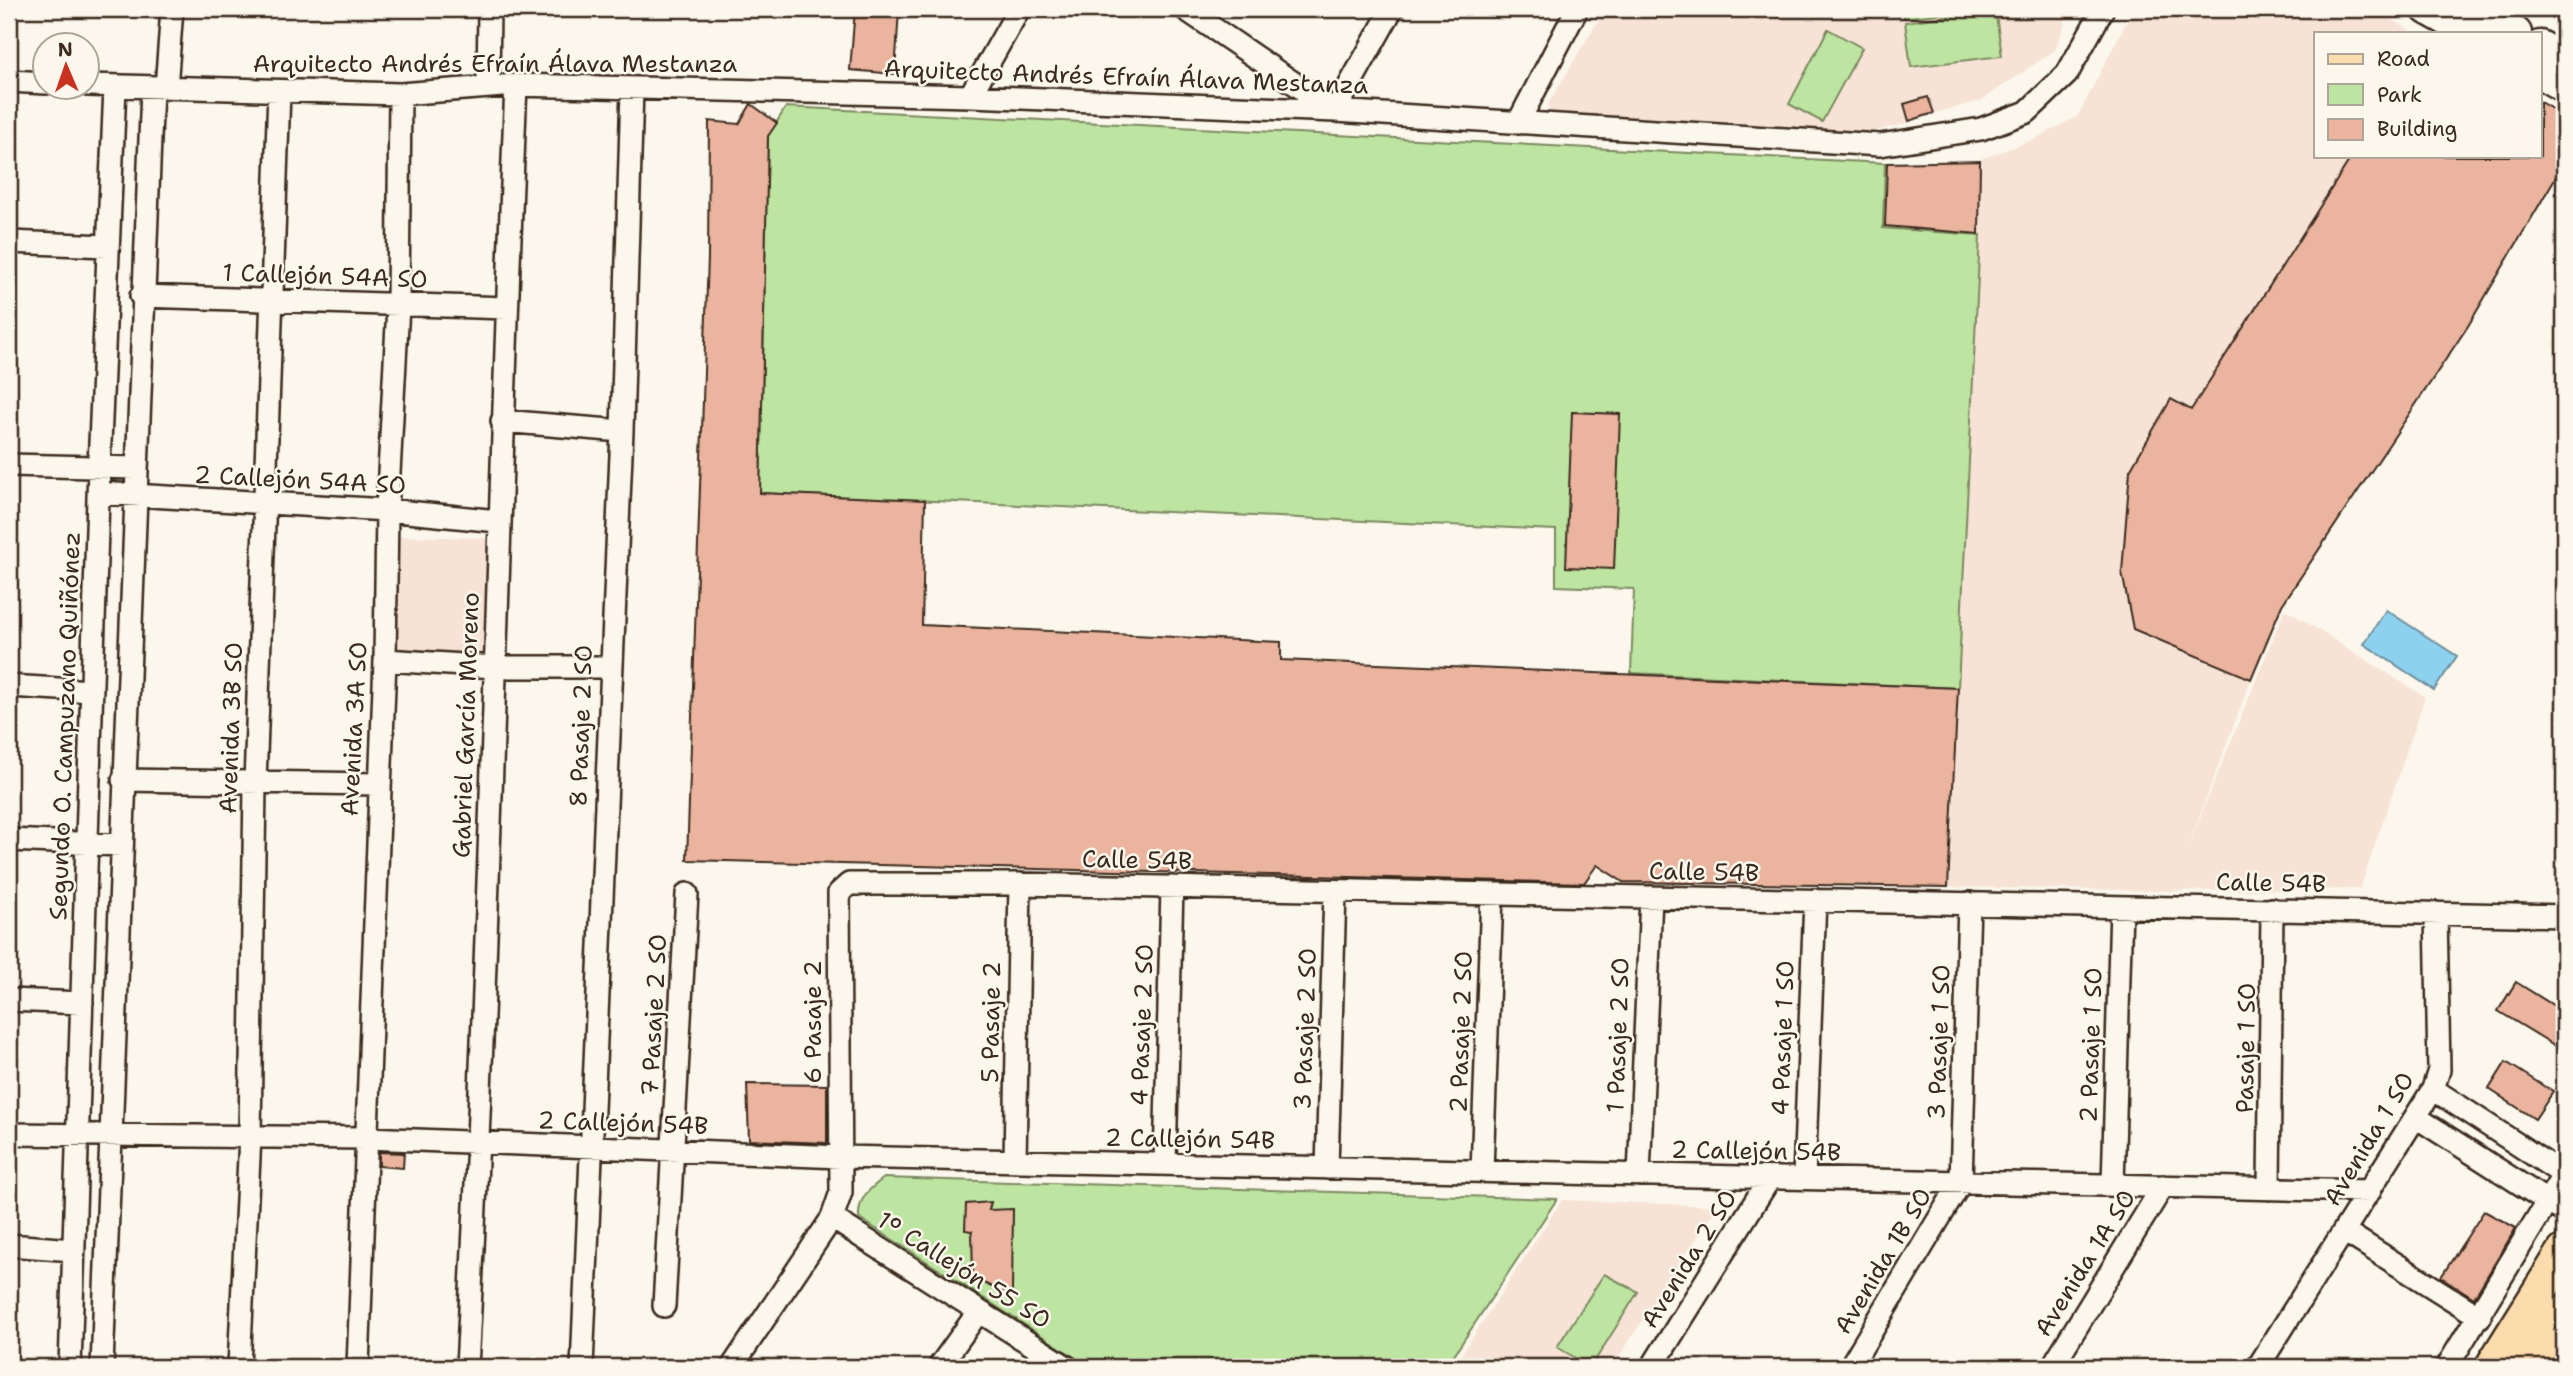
<svg xmlns="http://www.w3.org/2000/svg" width="2573" height="1376" font-family="'Shantell Sans',sans-serif">
	<style>
		.built { fill: #f6e3d5 }
		.green { fill: #bde5a1; stroke: #7c8860; stroke-width: 2 }
		.water { fill: #8ed1ef; stroke: #6d8e9b; stroke-width: 2 }
		.building { fill: #eab49f; stroke: #3b2a1e; stroke-width: 2 }
		.lines { fill: none; stroke-linecap: round; stroke-linejoin: round }
		.street-casing { stroke: #3b2a1e; stroke-width: 26 }
		.secondary-casing { stroke: #3b2a1e; stroke-width: 35 }
		.primary-casing { stroke: #3b2a1e; stroke-width: 38 }
		.street { stroke: #fbf7ec; stroke-width: 21 }
		.secondary { stroke: #fbf7ec; stroke-width: 30 }
		.primary { stroke: #fcdcac; stroke-width: 33 }
		.labels { text-anchor: middle; dominant-baseline: central; stroke-width: 5; stroke-linejoin: round; paint-order: stroke }
		.street-label { font-size: 24px; fill: #3b2a1e; stroke: #fbf7ec }
	</style>
	<rect width="100%" height="100%" fill="#fbf7ec"/>
	<filter id="ink" filterUnits="userSpaceOnUse"><feTurbulence type="fractalNoise" baseFrequency=".0143" numOctaves="2"/><feDisplacementMap in="SourceGraphic" scale="14" xChannelSelector="R" yChannelSelector="G"/><feConvolveMatrix kernelMatrix="1 2 1 2 8 2 1 2 1" color-interpolation-filters="sRGB"/></filter>
	<g filter="url(#ink)">
		<!-- built -->
		<path class="built" d="M1605,9H2070L2055,50L1981,101L1934,113L1928,96L1903,104L1909,123L1858,135L1556,117L1547,106Z
			M2133,9H2374L2415,33H2316V156H2352L2191,410L2170,399L2130,470L2122,572L2133,629L2251,679L2186,852L2285,609L2425,697L2360,889L2170,891L1948,887L1981,159L2033,140L2078,116Z
			M392,536L489,538L487,659L390,654Z
			M1562,1200L1718,1206L1612,1367H1453Z"/>
		<!-- green -->
		<path class="green" d="M1903,9H1982L1904,18Z
			M1995,9L2002,56L1911,67L1905,22Z
			M1828,29L1862,48L1822,122L1789,104Z
			M786,107L1885,163L1883,228L1980,235L1958,688L1631,673L1634,589L1556,586V530L760,493L768,136Z
			M884,1178L1557,1199L1446,1367H1090L859,1218C858,1198 869,1189 884,1178Z
			M1604,1274L1638,1292L1591,1367L1557,1347Z"/>
		<!-- water -->
		<path class="water" d="M2386,610L2457,656L2434,690L2364,644Z"/>
		<!-- building -->
		<path class="building" d="M855,9H899L895,74L850,70Z
			M1928,97L1934,113L1909,121L1904,104Z
			M2540,102L2564,116V163L2468,326L2282,605L2251,679L2133,629L2122,572L2130,470L2171,399L2191,410L2352,156H2540Z
			M751,104L777,123L768,136L760,493L925,500L922,625L1281,642V660L1958,688L1948,887L1623,882L1597,865L1584,883L687,860L708,257L709,121L739,124Z
			M1980,161L1979,234L1885,226L1887,163Z
			M1572,412L1620,414L1614,569L1566,567Z
			M2516,982L2564,1012V1051L2498,1011Z
			M2506,1062L2553,1092L2535,1119L2489,1089Z
			M747,1084L827,1085V1143L749,1140Z
			M379,1152L404,1153L403,1168L379,1166Z
			M991,1202L989,1210L1013,1209L1012,1291H1000L973,1278L972,1231L965,1230L966,1204Z
			M2484,1211L2516,1228L2474,1298L2441,1277Z"/>
		<g class="lines">
			<defs>
				<path id="street" d="M1185,9L1335,111L1392,9
					M9,81L46,83
					M88,85L400,94L516,85L970,96L1335,111L1880,145L1981,129L2027,112L2067,74L2103,9
					M488,86L489,9
					M166,88L172,9
					M970,96L1019,9
					M1518,123L1577,9
					M9,242L107,246
					M141,296L507,308
					M502,421L622,431
					M9,465L136,468
					M99,493L387,510L498,521
					M385,660L495,667H610
					M9,686L92,691
					M123,780L378,784
					M9,840L121,845
					M9,1000L82,1003
					M2433,1089L2564,1175
					M2416,1117L2564,1212
					M9,1134L366,1138L841,1157L2370,1191
					M1015,1161L1020,884
					M1165,1164L1172,887
					M1327,1168L1335,891
					M1482,1171L1492,894
					M1639,1175L1651,897
					M1804,1178L1815,900
					M2113,1185L2121,907
					M2269,1189L2272,909
					M832,1218L1067,1367
					M2344,1231L2480,1317
					M9,1245L73,1250
					M664,1306L687,894
					M70,1367L99,467L115,87
					M102,1367L152,88
					M239,1367L250,1136L255,784L279,91
					M358,1367L385,660L387,510L398,306L400,94
					M467,1367C490,940 498,512 516,85
					M582,1367L622,431L632,88
					M732,1367L832,1218L841,1192L839,893L849,884H1020L2564,916
					M939,1367L979,1311
					M1652,1367L1770,1178
					M1850,1367L1961,1182L1969,903
					M2052,1367L2163,1186
					M2258,1367L2433,1089L2439,1070L2436,913
					M2447,1367L2564,1174"/>
				<path id="secondary" d="M2427,9L2470,33
					M2471,9L2516,33
					M2540,46L2564,59
					M2540,73L2564,87"/>
				<path id="primary" d="M2492,1367L2564,1252
					M2524,1367L2543,1307
					M2549,1367L2564,1343"/>
			</defs>
			<!-- street casing -->
			<use href="#street" class="street-casing"/>
			<!-- secondary casing -->
			<use href="#secondary" class="secondary-casing"/>
			<!-- primary casing -->
			<use href="#primary" class="primary-casing"/>
			<!-- street -->
			<use href="#street" class="street"/>
			<!-- secondary -->
			<use href="#secondary" class="secondary"/>
			<!-- primary -->
			<use href="#primary" class="primary"/>
		</g>
	</g>
	<g class="labels">
		<!-- street labels -->
		<g class="street-label">
			<text x="495" y="64">Arquitecto Andrés Efraín Álava Mestanza</text>
			<text transform="translate(1126 77) rotate(2)">Arquitecto Andrés Efraín Álava Mestanza</text>
			<text transform="translate(325 276) rotate(2)">1 Callejón 54A SO</text>
			<text transform="translate(300 480) rotate(3)">2 Callejón 54A SO</text>
			<text transform="translate(466 725) rotate(-88)">Gabriel García Moreno</text>
			<text transform="translate(65 726) rotate(-88)">Segundo O. Campuzano Quiñónez</text>
			<text transform="translate(581 726) rotate(-88)">8 Pasaje 2 SO</text>
			<text transform="translate(231 728) rotate(-88)">Avenida 3B SO</text>
			<text transform="translate(354 729) rotate(-87)">Avenida 3A SO</text>
			<text transform="translate(1137 860) rotate(1)">Calle 54B</text>
			<text transform="translate(1704 872) rotate(1)">Calle 54B</text>
			<text transform="translate(2271 883) rotate(1)">Calle 54B</text>
			<text transform="translate(654 1015) rotate(-87)">7 Pasaje 2 SO</text>
			<text transform="translate(813 1022) rotate(-90)">6 Pasaje 2</text>
			<text transform="translate(991 1022) rotate(-89)">5 Pasaje 2</text>
			<text transform="translate(1142 1025) rotate(-88)">4 Pasaje 2 SO</text>
			<text transform="translate(1305 1029) rotate(-88)">3 Pasaje 2 SO</text>
			<text transform="translate(1461 1032) rotate(-88)">2 Pasaje 2 SO</text>
			<text transform="translate(1618 1035) rotate(-88)">1 Pasaje 2 SO</text>
			<text transform="translate(1783 1038) rotate(-88)">4 Pasaje 1 SO</text>
			<text transform="translate(1939 1042) rotate(-88)">3 Pasaje 1 SO</text>
			<text transform="translate(2091 1045) rotate(-88)">2 Pasaje 1 SO</text>
			<text transform="translate(2246 1048) rotate(-89)">Pasaje 1 SO</text>
			<text transform="translate(623 1123) rotate(2)">2 Callejón 54B</text>
			<text transform="translate(1190 1139) rotate(1)">2 Callejón 54B</text>
			<text transform="translate(2369 1139) rotate(-59)">Avenida 1 SO</text>
			<text transform="translate(1756 1151) rotate(1)">2 Callejón 54B</text>
			<text transform="translate(1689 1259) rotate(-58)">Avenida 2 SO</text>
			<text transform="translate(1883 1261) rotate(-59)">Avenida 1B SO</text>
			<text transform="translate(2085 1263) rotate(-58)">Avenida 1A SO</text>
			<text transform="translate(964 1270) rotate(32)">1º Callejón 55 SO</text>
		</g>
	</g>
	<!-- margin -->
	<rect width="2573" height="1376" fill="none" stroke="#fbf7ec" stroke-width="35"/>
	<rect x="18" y="18" width="2538" height="1341" fill="none" stroke="#3b2a1e" stroke-width="2.5" filter="url(#ink)"/>
	<!-- legend -->
	<rect x="2314" y="32" width="228" height="126" fill="#fbf7ec" stroke="#aea59a" stroke-width="2"/>
	<rect x="2328" y="54" width="35" height="10" fill="#fcdcac" stroke="#aea59a" stroke-width="2"/>
	<text x="2377" y="66" font-size="21" fill="#3b2a1e">Road</text>
	<rect x="2328" y="84" width="35" height="21" fill="#bde5a1" stroke="#aea59a" stroke-width="2"/>
	<text x="2377" y="102" font-size="21" fill="#3b2a1e">Park</text>
	<rect x="2328" y="119" width="35" height="21" fill="#eab49f" stroke="#aea59a" stroke-width="2"/>
	<text x="2377" y="136" font-size="21" fill="#3b2a1e">Building</text>
	<!-- north arrow -->
	<g transform="translate(66 66) rotate(358)"><circle r="33" fill="#fbf7ec" stroke="#aea59a" stroke-width="2"/>
	<path d="M0-5L12 26L0 18L-12 26Z" fill="#c8321e"/>
	<text y="-10" font-size="19" font-weight="bold" text-anchor="middle" fill="#3b2a1e">N</text>
	</g>
</svg>
